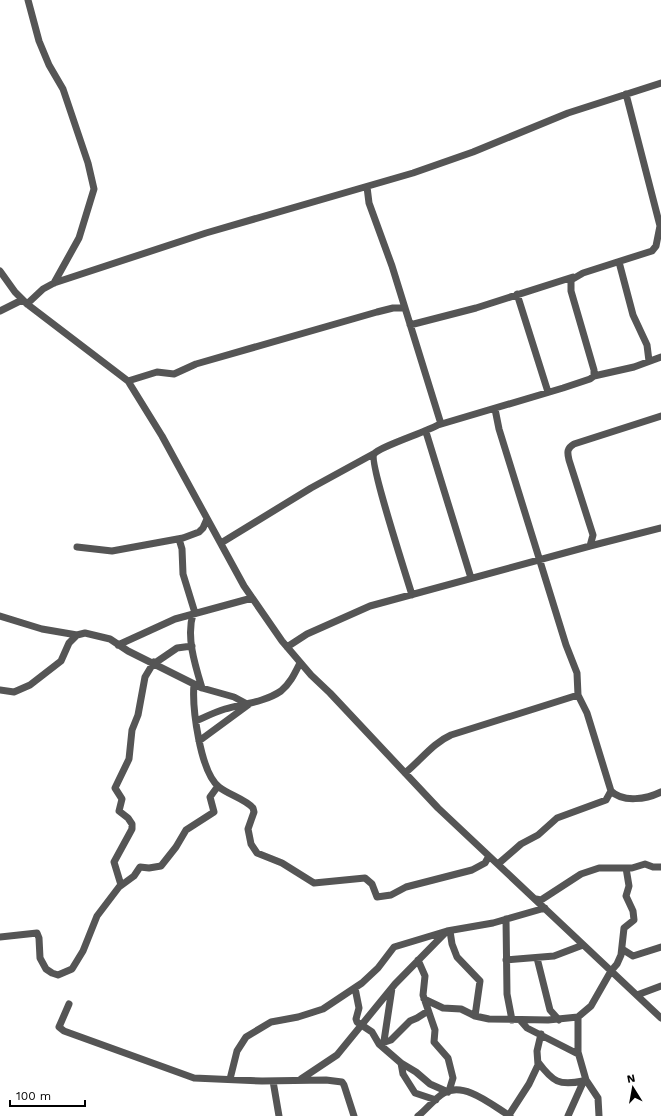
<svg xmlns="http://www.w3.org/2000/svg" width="661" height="1116" font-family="'Work Sans',sans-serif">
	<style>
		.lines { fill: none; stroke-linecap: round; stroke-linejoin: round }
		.minor { stroke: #555; stroke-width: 7 }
	</style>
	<rect width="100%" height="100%" fill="#fff"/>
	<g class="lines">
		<!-- minor -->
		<path class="minor" d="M28,0L39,41L49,65L63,89L88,163L94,189L79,238L54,283
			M367,187L369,203L392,266L441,424
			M619,262L633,315L647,345L649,361
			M0,271L15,292L27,304L128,381L162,436L244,586L282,641L311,675L330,693L438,808L661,1018
			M517,294L548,392
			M27,304L43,289L54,283L206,233L413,173L473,152L568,113L661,83
			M0,311L22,300
			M410,325L476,308L573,277
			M594,376L634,367L661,357
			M128,381L157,372L174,374L196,364L377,312L393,308H404
			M495,409L499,429L566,645L577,673L578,695L587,713L611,791C623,803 647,799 661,792
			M426,432L471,578
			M179,539L182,549L183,574L195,613
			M221,543L311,488L375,453
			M590,546L661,528
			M77,547L112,551L183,538L199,532L203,528L207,519
			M412,595C407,578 369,462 374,454C379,447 426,432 438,425L563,388L590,379L594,376V370L571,291V280L583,273L652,251L656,246L660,226L626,94
			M193,614C186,637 195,665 202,688
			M0,616L42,629L77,635
			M118,645L175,619L252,598
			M287,647L307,634L370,606L590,546L593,535L569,460C567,452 567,448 574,444L661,416
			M155,663L177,648L192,646
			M194,684C192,707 200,772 219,787C229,795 245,799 253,808L254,812L248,829L251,844L257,853L282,863L314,883L365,878L372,884L377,897L391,895L406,887L472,870L485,863L489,856
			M0,690L14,692L30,685L61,661L69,643L77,635L85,633L110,639L128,651L202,688L234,697L247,704
			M196,721C205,717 215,712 225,709C243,704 265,702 281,691C290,684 295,673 300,663
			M199,741L248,705
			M405,773C421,760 433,743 451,735L578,695
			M498,864L521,844L538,835L557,818L606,800L611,791
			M121,885L114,862L132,829V824L128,818L119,811L122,799L115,788L129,759L132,730L138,715L145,677L154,662
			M536,899L541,900L581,874L599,868H632L645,864L653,867H661
			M506,919L507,994L512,1020
			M450,931L452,944L457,957L480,981L475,1016
			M0,937L37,933L39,938L40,958L46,969L52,973L58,975L72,969L83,951L97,916L119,887L134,876L140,867L149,868L161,866L176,847L186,830L214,812L210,797L218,786
			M622,949L633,956L661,947
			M537,958L550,1010L559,1020
			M418,960L425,976L423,995L435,1030L434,1042L448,1058L453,1078L449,1091
			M506,960L554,956L583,945
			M355,988L359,1008L356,1019L357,1022L372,1032L379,1044L401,1063L416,1072L430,1084L448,1092
			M637,995L661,986
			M424,999L443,1008L461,1009L475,1016L489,1019L548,1020L578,1017L591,1006L611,971L617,964L621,955L624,928L634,920L633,911L626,896L629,886L626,868
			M69,1004L59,1027L64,1031L194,1078L262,1081L326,1080L342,1082L344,1085L354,1116
			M578,1017V1052L586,1080L598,1098L599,1116
			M520,1020L527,1028L578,1054
			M384,1041L392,988
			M379,1044L391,1040L410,1021L417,1018L428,1011
			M538,1062C553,1082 559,1086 583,1081
			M401,1063L403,1074L415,1093L436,1100
			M230,1079L237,1051L246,1037L271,1022L298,1017L323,1009L362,983L378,968L394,947L447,931L493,923L545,908
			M301,1079L337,1055L395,984L446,932
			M273,1081L279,1116
			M509,1115L529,1084L538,1065L537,1051L541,1034
			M418,1116C427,1109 435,1098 444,1093C465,1081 493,1106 510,1116
			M568,1116L585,1078"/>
	</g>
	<!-- north arrow -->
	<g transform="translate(633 1088) rotate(349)" stroke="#ffffff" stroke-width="3" paint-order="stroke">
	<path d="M0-3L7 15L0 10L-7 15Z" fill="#000000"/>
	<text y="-6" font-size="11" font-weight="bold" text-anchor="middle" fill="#000000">N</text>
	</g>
	<!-- scale -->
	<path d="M10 1100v6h75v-6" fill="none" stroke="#000000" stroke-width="2"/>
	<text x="16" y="1100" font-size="12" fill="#000000" stroke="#ffffff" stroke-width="3" paint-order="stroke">100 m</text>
</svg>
